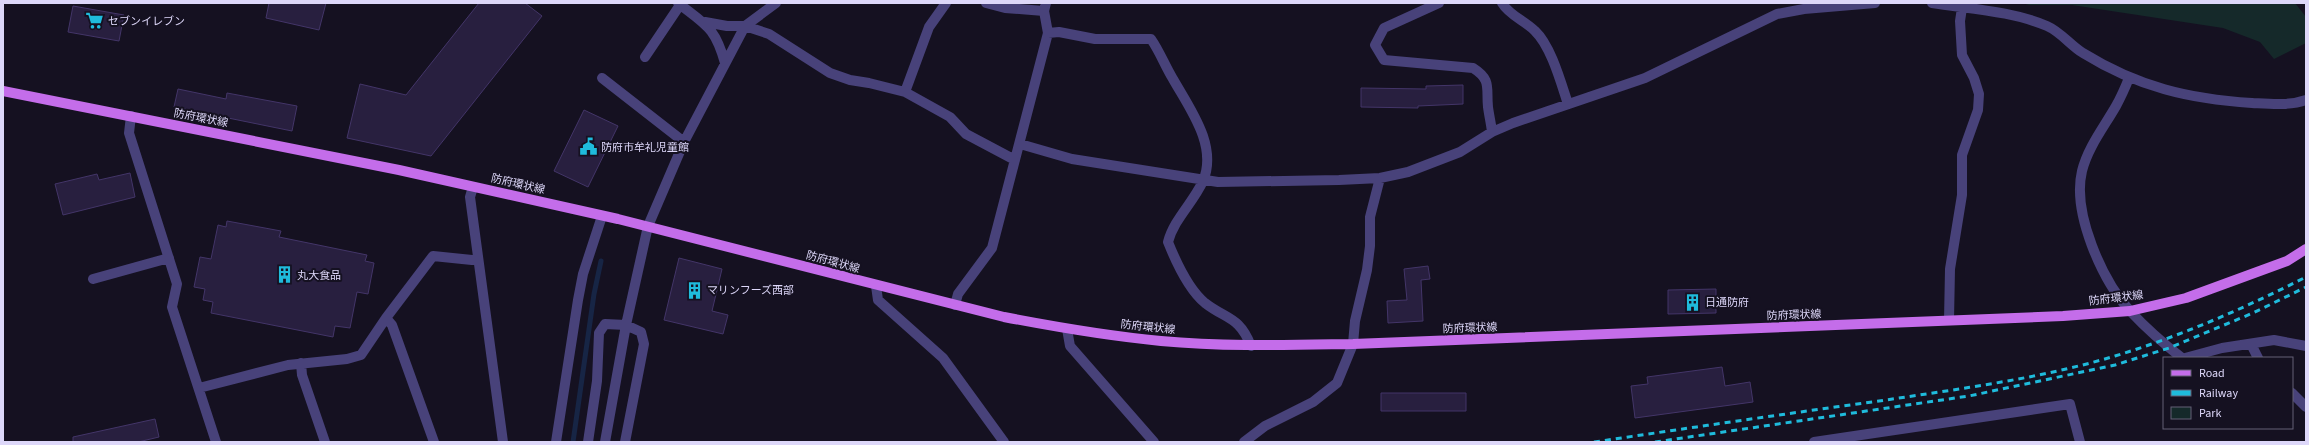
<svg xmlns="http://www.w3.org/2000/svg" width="2309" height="445" font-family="'Source Sans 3','Noto Sans JP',sans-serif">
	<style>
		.green { fill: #15292a }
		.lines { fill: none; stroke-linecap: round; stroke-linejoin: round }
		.stream { stroke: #172545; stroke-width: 5 }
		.building { fill: #281f3f; stroke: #433568 }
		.minor { stroke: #48427a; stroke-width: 10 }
		.major { stroke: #c46dea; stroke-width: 10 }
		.rail { stroke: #1fbbdc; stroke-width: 3; stroke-dasharray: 6 5; stroke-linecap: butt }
		.labels { text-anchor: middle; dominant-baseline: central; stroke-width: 4; stroke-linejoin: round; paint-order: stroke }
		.poi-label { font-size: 11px; fill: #ddd7f9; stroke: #151121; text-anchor: start }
		.street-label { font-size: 11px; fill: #ddd7f9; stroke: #151121 }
	</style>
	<rect width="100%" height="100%" fill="#151121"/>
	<!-- green -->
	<path class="green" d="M2022,3H2295L2306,17V43L2274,59L2260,42L2223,28L2072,5H2029Z"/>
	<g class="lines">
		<!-- stream -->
		<path class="stream" d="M573,442L594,294L601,261"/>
	</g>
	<!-- building -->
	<path class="building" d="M269,3H326L319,30L266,18Z
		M479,3H525L542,16L431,156L347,138L360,84L406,95Z
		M73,6L124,15L119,41L68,32Z
		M1463,85V104L1418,106V108L1361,107V88L1426,89V86Z
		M178,89L226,99L227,93L297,106L292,131L174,107Z
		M584,110L618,126L588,187L554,171Z
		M130,173L135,197L63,215L55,184L97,174L99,180Z
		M227,221L281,231L279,237L367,255L365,261L374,263L368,294L357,292L350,328L335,326L333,337L211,313L213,302L203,300L205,289L194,287L200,257L211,259L218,225L226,227Z
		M679,258L722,269L712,311L728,315L723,334L664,320Z
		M1428,266L1430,279L1421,280L1423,321L1388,323L1387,301L1407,300L1404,269Z
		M1716,289V313L1668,314V290Z
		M1722,367L1725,386L1750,382L1753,402L1635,418L1631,386L1648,384L1647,377Z
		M1381,393H1466V411H1381Z
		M155,419L159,437L138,442H73V437Z"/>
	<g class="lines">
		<!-- minor -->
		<path class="minor" d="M678,3C706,25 715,27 725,63
			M986,3L1005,8L1044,11
			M1439,3L1384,28L1375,45L1384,60L1473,68C1492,80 1486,88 1488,107C1489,115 1491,123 1492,132
			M1502,3C1510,16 1524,20 1535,31C1551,46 1561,83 1568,104
			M1932,3C1970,9 2012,11 2047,26C2061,32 2071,46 2083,53C2138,87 2189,99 2252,103C2270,104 2289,106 2306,100
			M705,22L727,26H745L769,34L830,73L850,80L869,83L905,92L950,117L966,134L1015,160
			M1048,33L1059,32L1095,39H1151C1160,52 1165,66 1173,79C1190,109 1218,146 1203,181C1193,203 1174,219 1168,242C1176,262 1188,289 1205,303C1227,320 1239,316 1251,346
			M645,57L680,5
			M602,78L684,142
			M2129,78C2125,88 2121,97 2116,106C2104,127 2088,147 2082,171C2072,213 2102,280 2130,311C2146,328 2164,344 2182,358
			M905,92L929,27L946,3
			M131,116L129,133L177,284L172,307L216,442
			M1020,144L1072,159L1218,182L1339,180L1380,178L1408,172L1460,152L1492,132L1513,123L1645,78L1777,14L1804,9L1875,3
			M473,187L470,197L503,442
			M93,279L169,258
			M876,286L878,300L943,358L1004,442
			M955,305L958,294L992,248L1048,33L1044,11L1046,3
			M386,318L392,325L434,442
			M1949,320L1950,269L1962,195V155L1978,110L1979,94L1974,78L1962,55L1960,21L1962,8
			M1067,329L1070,346L1154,442
			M2251,344L2258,358
			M2185,358L2222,348L2274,340L2306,346
			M301,363L302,375L325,442
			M199,388L288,365L347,359L361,355L386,318L433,256L472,260L478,259
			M2292,393L2306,407
			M556,442L578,300L583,274L602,216
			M588,442L597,381L599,333L605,324L626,325L641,332L644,344L625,442
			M605,442L626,325L648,226L684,142L745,26L776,3
			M1244,442L1265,426L1313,402L1337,383L1353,344L1355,321L1367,270L1370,246V217L1380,178
			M1814,442L2070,404L2080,442"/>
		<!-- major -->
		<path class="major" d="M3,91L399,170L618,219L1004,317C1056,327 1108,336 1161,341C1225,347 1289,345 1353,344L2063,316L2130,311L2186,298L2287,261L2306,249"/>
		<!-- rail -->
		<path class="rail" d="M1594,442C1689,428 1784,414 1879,401C1958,389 2039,379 2115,356C2181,336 2245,308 2306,277
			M1655,442L1969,396L2115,365L2169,348L2253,313L2306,287"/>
	</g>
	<!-- icons -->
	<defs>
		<symbol id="supermarket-bare" viewBox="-9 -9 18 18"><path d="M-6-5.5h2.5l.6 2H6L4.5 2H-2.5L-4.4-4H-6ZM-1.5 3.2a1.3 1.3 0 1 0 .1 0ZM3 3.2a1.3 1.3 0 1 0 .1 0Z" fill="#1fbbdc" stroke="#151121" stroke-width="2.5" paint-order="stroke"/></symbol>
		<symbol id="civic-bare" viewBox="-9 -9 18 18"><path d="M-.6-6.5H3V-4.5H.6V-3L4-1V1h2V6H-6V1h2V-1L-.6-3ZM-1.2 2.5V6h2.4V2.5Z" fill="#1fbbdc" stroke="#151121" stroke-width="2.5" paint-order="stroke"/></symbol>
		<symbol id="building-bare" viewBox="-9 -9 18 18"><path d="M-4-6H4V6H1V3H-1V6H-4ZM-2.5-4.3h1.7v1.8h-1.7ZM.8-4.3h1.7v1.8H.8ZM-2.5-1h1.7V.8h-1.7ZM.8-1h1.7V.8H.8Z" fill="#1fbbdc" stroke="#151121" stroke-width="2.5" paint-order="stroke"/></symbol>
	</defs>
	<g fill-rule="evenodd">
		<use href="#supermarket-bare" x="82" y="8" width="25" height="25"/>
		<use href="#civic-bare" x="576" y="134" width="25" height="25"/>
		<use href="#building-bare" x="272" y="262" width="25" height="25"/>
		<use href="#building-bare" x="682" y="278" width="25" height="25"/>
		<use href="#building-bare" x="1680" y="290" width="25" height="25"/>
	</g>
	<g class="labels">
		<!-- poi labels -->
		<g class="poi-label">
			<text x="108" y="21">セブンイレブン</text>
			<text x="601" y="147">防府市牟礼児童館</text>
			<text x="297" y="275">丸大食品</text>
			<text x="707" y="290">マリンフーズ西部</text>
			<text x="1705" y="302">日通防府</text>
		</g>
		<!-- street labels -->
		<g class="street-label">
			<text transform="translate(201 118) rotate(11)">防府環状線</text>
			<text transform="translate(518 184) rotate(13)">防府環状線</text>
			<text transform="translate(833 262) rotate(15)">防府環状線</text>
			<text transform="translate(2116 298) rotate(-7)">防府環状線</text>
			<text transform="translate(1794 315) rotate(-2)">防府環状線</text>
			<text transform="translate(1148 327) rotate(6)">防府環状線</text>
			<text transform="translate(1470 328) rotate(-2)">防府環状線</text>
		</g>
	</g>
	<!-- border -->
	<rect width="2309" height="445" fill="none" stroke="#ddd7f9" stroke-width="8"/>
	<!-- legend -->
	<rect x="2163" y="357" width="130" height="72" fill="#151121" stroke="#656077"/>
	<rect x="2171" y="370" width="20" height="6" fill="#c46dea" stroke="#656077"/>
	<text x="2199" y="377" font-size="12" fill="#ddd7f9">Road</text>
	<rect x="2171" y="390" width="20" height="6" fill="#1fbbdc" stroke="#656077"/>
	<text x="2199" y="397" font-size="12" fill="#ddd7f9">Railway</text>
	<rect x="2171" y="407" width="20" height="12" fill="#15292a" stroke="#656077"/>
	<text x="2199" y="417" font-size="12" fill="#ddd7f9">Park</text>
</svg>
